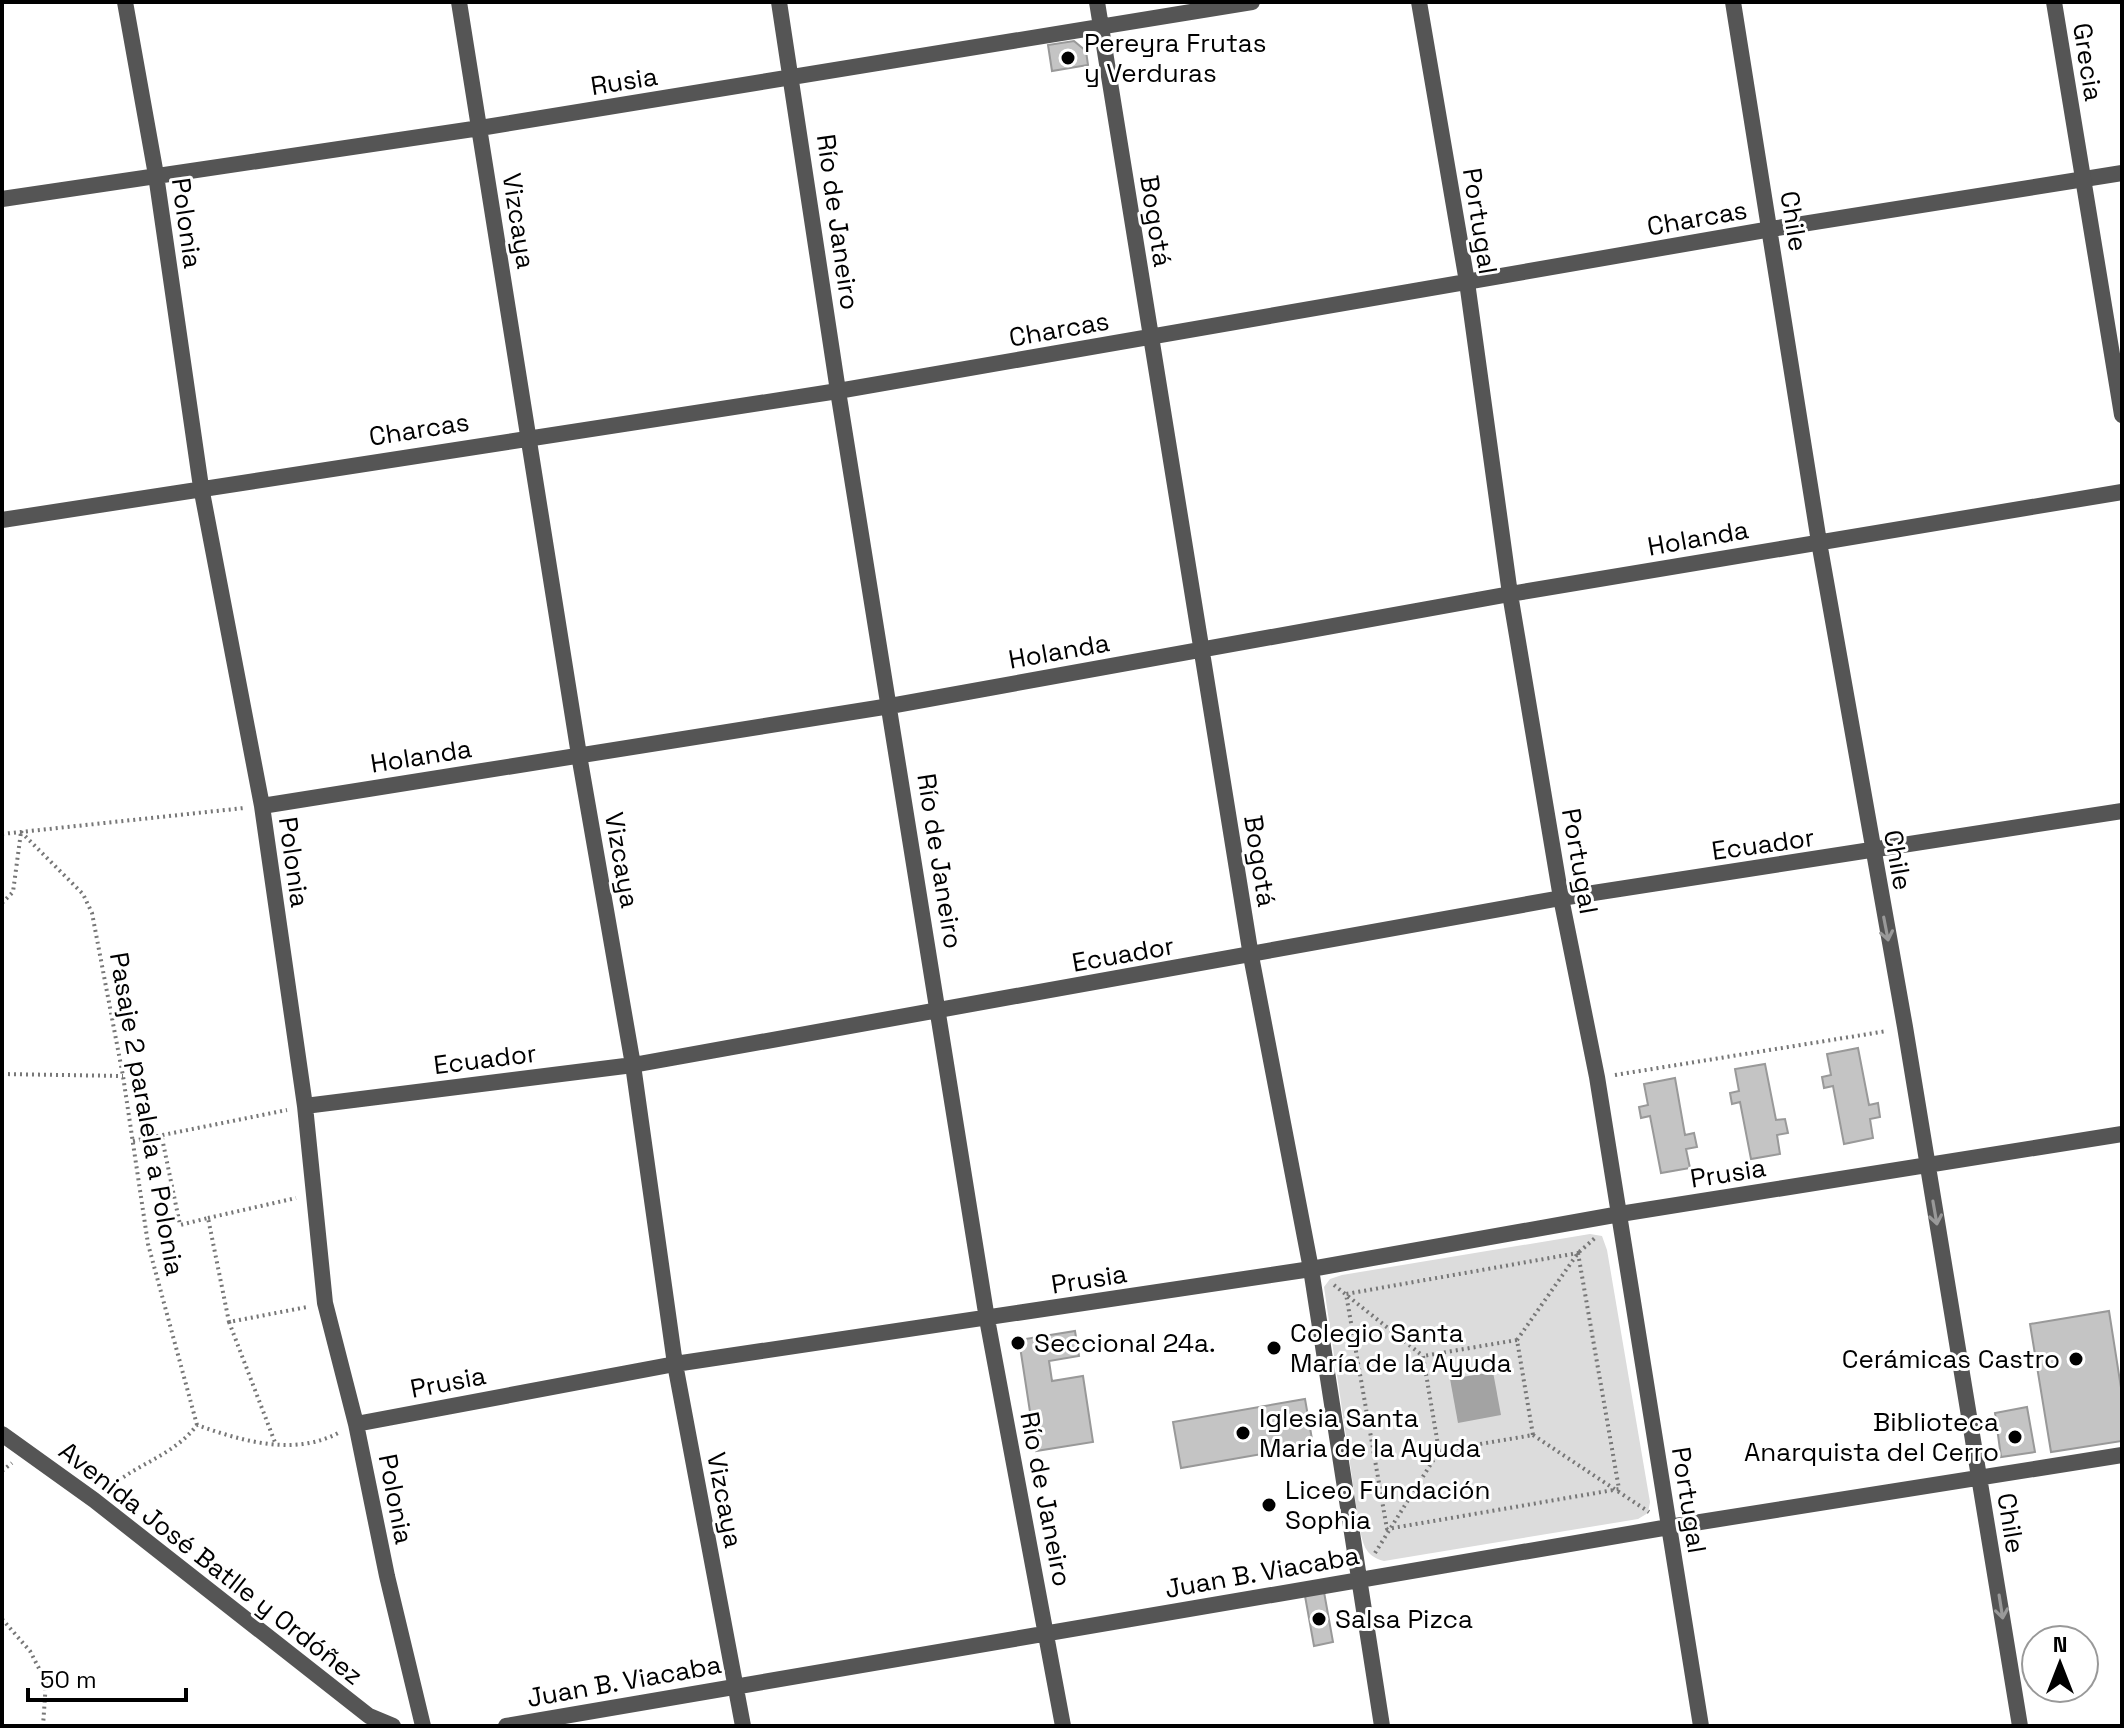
<svg xmlns="http://www.w3.org/2000/svg" width="2124" height="1728" font-family="'Space Grotesk',sans-serif">
	<style>
		.green { fill: #dcdcdc }
		.water { fill: #a3a3a3 }
		.building { fill: #c4c4c4; stroke: #999; stroke-width: 2 }
		.lines { fill: none; stroke-linecap: round; stroke-linejoin: round }
		.path { stroke: #777; stroke-width: 4; stroke-dasharray: 2 4; stroke-linecap: butt }
		.minor { stroke: #555; stroke-width: 16 }
		.tertiary { stroke: #555; stroke-width: 16 }
		.oneway { stroke: #999 }
		.poi-dot { fill: #000; stroke: #fff; stroke-width: 3 }
		.labels { text-anchor: middle; dominant-baseline: central; stroke-width: 6; stroke-linejoin: round; paint-order: stroke }
		.poi-label { font-size: 26px; fill: #000; stroke: #fff; text-anchor: start }
		.street-label { font-size: 26px; fill: #000; stroke: #fff }
	</style>
	<rect width="100%" height="100%" fill="#fff"/>
	<!-- green -->
	<path class="green" d="M1590,1234L1602,1236L1607,1250L1650,1502L1648,1513L1638,1519L1384,1561C1364,1556 1363,1543 1359,1525L1324,1287L1330,1279L1342,1275Z"/>
	<!-- water -->
	<path class="water" d="M1493,1372L1501,1415L1458,1423L1450,1379Z"/>
	<!-- building -->
	<path class="building" d="M1074,41L1086,51L1088,65L1052,71L1048,45Z
		M1858,1048L1869,1105L1878,1103L1880,1117L1870,1119L1873,1138L1844,1144L1833,1086L1824,1088L1822,1077L1831,1075L1827,1054Z
		M1765,1064L1776,1120L1785,1119L1788,1133L1777,1135L1780,1154L1751,1159L1740,1102L1732,1104L1730,1093L1739,1091L1735,1069Z
		M1675,1078L1685,1135L1694,1133L1697,1147L1686,1149L1690,1168L1661,1173L1650,1116L1641,1118L1639,1107L1648,1105L1644,1084Z
		M2109,1311L2122,1394V1441L2051,1452L2030,1324Z
		M1075,1331L1079,1356L1049,1361L1052,1381L1083,1376L1093,1442L1036,1451L1019,1340Z
		M1305,1399L1313,1445L1181,1468L1173,1422Z
		M2027,1407L2035,1452L2001,1457L1995,1413Z
		M1324,1592L1333,1642L1314,1646L1305,1596Z"/>
	<g class="lines">
		<!-- path -->
		<path class="path" d="M21,832L83,894L92,913L123,1076L148,1244L197,1425
			M2,834L244,808
			M2,903L13,892L21,832
			M2,1074L123,1076
			M1615,1075L1887,1031
			M162,1138L180,1225L208,1218L229,1322L307,1307
			M133,1141L287,1110
			M208,1218L296,1198
			M1578,1253L1619,1489L1387,1529L1346,1294Z
			M1334,1285L1423,1356L1439,1451L1533,1435L1517,1340L1423,1356
			M229,1322L276,1445
			M1517,1340L1578,1253L1595,1238
			M1533,1435L1649,1512
			M2,1471L12,1463
			M109,1488C138,1463 173,1456 197,1425C242,1441 295,1457 340,1432
			M1375,1553L1439,1451
			M2,1619L30,1651L46,1682L43,1726"/>
		<!-- minor -->
		<path class="minor" d="M125,2L156,175L201,487L262,806L305,1106L325,1303L356,1424L387,1576L423,1726
			M459,2L579,755L633,1065L675,1364L743,1726
			M779,2L838,391L987,1319L1063,1726
			M1097,2L1251,956L1311,1269L1382,1726
			M1419,2L1467,282L1510,594L1561,898L1597,1077L1701,1726
			M1733,2L1819,542L1905,1027L2020,1726
			M2,199L480,128L1252,2
			M2,520L838,391L1771,229L2122,173
			M262,806L890,706L1510,594L2122,492
			M305,1106L633,1065L1561,898L2122,811
			M356,1424L675,1364L1311,1269L1620,1214L2122,1134
			M2,1434L94,1500L369,1716L393,1726
			M506,1726L1669,1527L2122,1455"/>
		<!-- tertiary -->
		<path class="tertiary" d="M2054,2L2122,415"/>
	</g>
	<!-- one-way arrows -->
	<defs><path id="oneway-shaft" d="M-6 0H5M1.5-3L5.5 0L1.5 3" fill="none" stroke-width="1.6" stroke-linecap="round" stroke-linejoin="round" transform="scale(2)"/></defs>
	<g class="oneway">
		<use href="#oneway-shaft" transform="translate(1886 929) rotate(79)"/>
		<use href="#oneway-shaft" transform="translate(1935 1213) rotate(80)"/>
		<use href="#oneway-shaft" transform="translate(2001 1607) rotate(81)"/>
	</g>
	<!-- markers -->
	<g class="poi-dot">
		<circle cx="1068" cy="58" r="8"/>
		<circle cx="1018" cy="1343" r="8"/>
		<circle cx="1274" cy="1348" r="8"/>
		<circle cx="2076" cy="1359" r="8"/>
		<circle cx="1243" cy="1433" r="8"/>
		<circle cx="2015" cy="1437" r="8"/>
		<circle cx="1269" cy="1505" r="8"/>
		<circle cx="1319" cy="1619" r="8"/>
	</g>
	<g class="labels">
		<!-- poi labels -->
		<g class="poi-label">
			<text x="1084" y="43">Pereyra Frutas<tspan x="1084" dy="30">y Verduras</tspan></text>
			<text x="1290" y="1333">Colegio Santa<tspan x="1290" dy="30">María de la Ayuda</tspan></text>
			<text x="1034" y="1343">Seccional 24a.</text>
			<text x="2060" y="1359" text-anchor="end">Cerámicas Castro</text>
			<text x="1259" y="1418">Iglesia Santa<tspan x="1259" dy="30">Maria de la Ayuda</tspan></text>
			<text x="1999" y="1422" text-anchor="end">Biblioteca<tspan x="1999" dy="30">Anarquista del Cerro</tspan></text>
			<text x="1285" y="1490">Liceo Fundación<tspan x="1285" dy="30">Sophia</tspan></text>
			<text x="1335" y="1619">Salsa Pizca</text>
		</g>
		<!-- street labels -->
		<g class="street-label">
			<text transform="translate(2088 62) rotate(81)">Grecia</text>
			<text transform="translate(624 81) rotate(-9)">Rusia</text>
			<text transform="translate(1697 218) rotate(-10)">Charcas</text>
			<text transform="translate(519 221) rotate(81)">Vizcaya</text>
			<text transform="translate(1156 221) rotate(81)">Bogotá</text>
			<text transform="translate(1480 221) rotate(81)">Portugal</text>
			<text transform="translate(1794 221) rotate(81)">Chile</text>
			<text transform="translate(838 222) rotate(82)">Río de Janeiro</text>
			<text transform="translate(187 223) rotate(82)">Polonia</text>
			<text transform="translate(1059 329) rotate(-10)">Charcas</text>
			<text transform="translate(419 429) rotate(-9)">Charcas</text>
			<text transform="translate(1698 538) rotate(-10)">Holanda</text>
			<text transform="translate(1059 651) rotate(-10)">Holanda</text>
			<text transform="translate(421 756) rotate(-9)">Holanda</text>
			<text transform="translate(1763 844) rotate(-8)">Ecuador</text>
			<text transform="translate(622 860) rotate(80)">Vizcaya</text>
			<text transform="translate(1898 860) rotate(80)">Chile</text>
			<text transform="translate(940 861) rotate(81)">Río de Janeiro</text>
			<text transform="translate(1260 861) rotate(81)">Bogotá</text>
			<text transform="translate(1580 861) rotate(80)">Portugal</text>
			<text transform="translate(294 862) rotate(82)">Polonia</text>
			<text transform="translate(1123 954) rotate(-10)">Ecuador</text>
			<text transform="translate(485 1059) rotate(-7)">Ecuador</text>
			<text transform="translate(147 1114) rotate(80)">Pasaje 2 paralela a Polonia</text>
			<text transform="translate(1728 1173) rotate(-9)">Prusia</text>
			<text transform="translate(1089 1279) rotate(-9)">Prusia</text>
			<text transform="translate(448 1382) rotate(-11)">Prusia</text>
			<text transform="translate(396 1499) rotate(79)">Polonia</text>
			<text transform="translate(1046 1499) rotate(79)">Río de Janeiro</text>
			<text transform="translate(725 1500) rotate(79)">Vizcaya</text>
			<text transform="translate(1689 1500) rotate(81)">Portugal</text>
			<text transform="translate(2011 1523) rotate(81)">Chile</text>
			<text transform="translate(211 1563) rotate(38)">Avenida José Batlle y Ordóñez</text>
			<text transform="translate(1262 1572) rotate(-10)">Juan B. Viacaba</text>
			<text transform="translate(624 1681) rotate(-10)">Juan B. Viacaba</text>
		</g>
	</g>
	<!-- border -->
	<rect width="2124" height="1728" fill="none" stroke="#000000" stroke-width="8"/>
	<!-- north arrow -->
	<g transform="translate(2060 1664)"><circle r="38" fill="#ffffff" stroke="#999999" stroke-width="2"/>
	<path d="M0-6L14 30L0 20L-14 30Z" fill="#000000"/>
	<text y="-12" font-size="22" font-weight="bold" text-anchor="middle" fill="#000000">N</text>
	</g>
	<!-- scale -->
	<path d="M28 1688v12h158v-12" fill="none" stroke="#000000" stroke-width="4"/>
	<text x="40" y="1688" font-size="24" fill="#000000" stroke="#ffffff" stroke-width="6" paint-order="stroke">50 m</text>
</svg>
